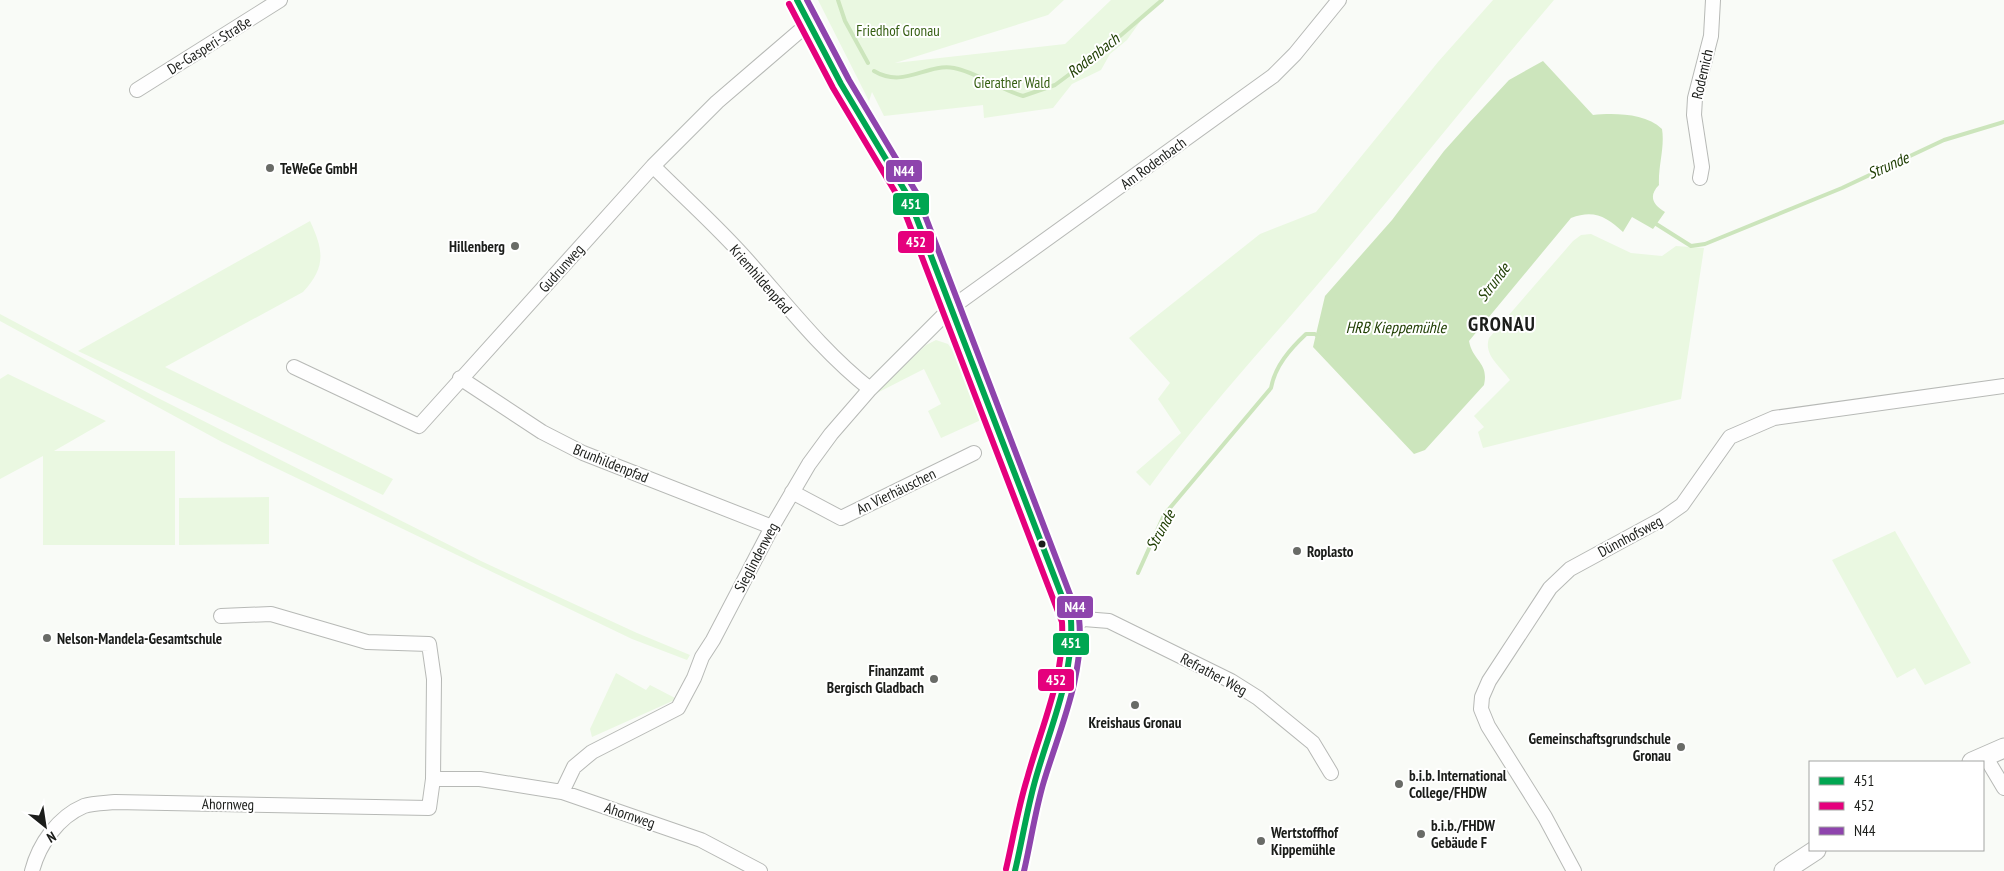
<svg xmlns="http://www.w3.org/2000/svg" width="2004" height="871" font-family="'PT Sans Narrow',sans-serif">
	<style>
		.green { fill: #eaf8e1 }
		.water { fill: #cce5bc }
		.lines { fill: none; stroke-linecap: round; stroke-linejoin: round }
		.stream { stroke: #cce5bc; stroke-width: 4 }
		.minor-casing { stroke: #b7b9b6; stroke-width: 16 }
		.secondary-casing { stroke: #b7b9b6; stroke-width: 21 }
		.minor { stroke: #fefefe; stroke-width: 14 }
		.secondary { stroke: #fefefe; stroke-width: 19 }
		.bus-1-casing { stroke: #fff; stroke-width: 10 }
		.bus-2-casing { stroke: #fff; stroke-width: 10 }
		.bus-3-casing { stroke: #fff; stroke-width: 10 }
		.bus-1 { stroke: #00a651; stroke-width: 6 }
		.bus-2 { stroke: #e5007d; stroke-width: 6 }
		.bus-3 { stroke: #8e44ad; stroke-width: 6 }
		.poi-dot { fill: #696b67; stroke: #fff; stroke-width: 2 }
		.bus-dot { fill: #1b1d1a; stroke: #fff; stroke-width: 2 }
		.labels { text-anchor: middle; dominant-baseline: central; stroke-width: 4; stroke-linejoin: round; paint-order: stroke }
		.park-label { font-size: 15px; fill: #365f13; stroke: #fff }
		.street-label { font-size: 15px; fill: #1b1d1a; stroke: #fff }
		.poi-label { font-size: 15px; font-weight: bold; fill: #1b1d1a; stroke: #fff; text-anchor: start }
		.water-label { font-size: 16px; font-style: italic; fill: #203f04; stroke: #fff }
		.district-label { font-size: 20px; font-weight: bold; letter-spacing: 1px; fill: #1b1d1a; stroke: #fff }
		.line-badge { stroke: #fff; stroke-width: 2 }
		.badge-label { font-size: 14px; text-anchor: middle; font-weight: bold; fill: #fff }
	</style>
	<rect width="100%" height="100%" fill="#f9fbf7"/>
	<!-- green -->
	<path class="green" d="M818,0H1064L1048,15L895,63L1065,44L1111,0H1159L1144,16L1127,40L1110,54L1101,70L1072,84L1053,108L984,118L983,105L884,116L872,92L869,101Z
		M1493,0H1554C1472,96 1395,194 1312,291C1257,355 1200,417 1150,486L1136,472L1181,433L1158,399L1170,383L1129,338L1260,234L1316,212L1438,62Z
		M310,221C324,251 326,267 303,292L165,367L393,479L383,495L78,351Z
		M1591,234L1631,253L1662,256L1676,246L1704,248L1681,399L1483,448L1478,432L1484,427L1474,416L1510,380C1501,367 1483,355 1489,338L1573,241L1581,235Z
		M0,314L154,396L481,561L637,633L690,655L687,660L632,639L222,442L0,321Z
		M936,340L948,344L956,355L981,420L941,438L928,411L941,404L924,369L873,395L926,345Z
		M8,374L106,421L54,451H175V545H43V456L0,479V379Z
		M269,497V544L179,545V498Z
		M1895,531L1971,663L1925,685L1915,668L1897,678L1832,560Z
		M616,673L646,690L650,685L677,699L592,737L590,729Z"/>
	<!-- water -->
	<path class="water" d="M1543,61L1593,115C1614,113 1645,113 1662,129C1665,147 1658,166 1659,185C1648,196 1653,205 1665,212L1653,229L1632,217L1623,232C1607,217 1594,209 1571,218L1469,341C1473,362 1489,362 1484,385L1425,450L1414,454L1313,347L1325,296L1392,220L1444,151L1470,122L1509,80Z"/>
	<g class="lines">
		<!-- stream -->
		<path class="stream" d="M838,0L845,21L868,63
			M874,71C904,89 926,63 954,68C976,72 1001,90 1023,96L1055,85L1113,42L1162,0
			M1653,222L1691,246L1705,244L1842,188L1944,140L2004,122
			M1138,573L1164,515L1271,388C1275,366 1290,349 1306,334H1315L1319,337"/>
		<defs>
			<path id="minor" d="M137,90L280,0
				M653,166C684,197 718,227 747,260C787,305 823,352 870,389
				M1700,178L1702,167L1694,115L1695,98L1711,36L1713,0
				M294,367L419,426L653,166L717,102L809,23
				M460,378L542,432L583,453L772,527
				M792,492L841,518L974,453
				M221,616L271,614L367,642L429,644L434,679L433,779
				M1072,626L1084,619L1109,621L1231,681L1258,698L1313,743L1331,773
				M1985,756L2004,788
				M562,792L574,767L592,752L678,708L694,678L702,657L713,640L772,527L809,464L831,434L870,389L951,308L1273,76L1295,54L1339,0
				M32,871C39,844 58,817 84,806C93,803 106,803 115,802L429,808L433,779H480L562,792L701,840L760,871
				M1574,871L1545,817L1488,726L1481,709L1482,697L1489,681L1550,588L1570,569L1662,519L1682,505L1730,437L1774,418L2004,386"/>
			<path id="secondary" d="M797,0L841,84L908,196L1071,620C1078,666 1048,735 1035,781C1027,810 1022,841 1015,871
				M1972,762L2004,748
				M1784,871L1816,850"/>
		</defs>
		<!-- minor casing -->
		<use href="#minor" class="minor-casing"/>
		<!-- secondary casing -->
		<use href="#secondary" class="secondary-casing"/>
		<!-- minor -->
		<use href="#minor" class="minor"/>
		<!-- secondary -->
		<use href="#secondary" class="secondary"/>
		<defs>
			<path id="bus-1" d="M797,0L841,84L908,196L1071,620C1074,676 1050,727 1035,781C1027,810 1022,841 1015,871"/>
			<path id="bus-2" d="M789,4L833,88L900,200L1062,622C1065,677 1041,727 1027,779C1018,808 1013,839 1006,869"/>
			<path id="bus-3" d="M807,0L849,80L916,192L1079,618C1085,674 1060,728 1044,781C1035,811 1031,841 1024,871"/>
		</defs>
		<!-- bus-1 casing -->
		<use href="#bus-1" class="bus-1-casing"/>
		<!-- bus-2 casing -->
		<use href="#bus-2" class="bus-2-casing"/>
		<!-- bus-3 casing -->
		<use href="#bus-3" class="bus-3-casing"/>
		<!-- bus-1 -->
		<use href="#bus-1" class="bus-1"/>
		<!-- bus-2 -->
		<use href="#bus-2" class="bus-2"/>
		<!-- bus-3 -->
		<use href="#bus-3" class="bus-3"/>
	</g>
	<!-- markers -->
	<g class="poi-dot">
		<circle cx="270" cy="168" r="5"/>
		<circle cx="515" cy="246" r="5"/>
		<circle cx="1297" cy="551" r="5"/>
		<circle cx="47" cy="638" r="5"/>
		<circle cx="934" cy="679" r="5"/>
		<circle cx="1135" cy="705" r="5"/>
		<circle cx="1681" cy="747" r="5"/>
		<circle cx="1399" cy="784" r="5"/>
		<circle cx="1421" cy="834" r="5"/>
		<circle cx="1261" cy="841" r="5"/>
	</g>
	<circle class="bus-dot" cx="1042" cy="544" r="4.5"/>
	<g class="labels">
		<!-- park labels -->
		<g class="park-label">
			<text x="898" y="30">Friedhof Gronau</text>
			<text x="1012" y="82">Gierather Wald</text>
		</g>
		<!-- street labels -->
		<g class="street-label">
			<text transform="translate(209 45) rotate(-32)">De-Gasperi-Straße</text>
			<text transform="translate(1702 74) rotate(-77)">Rodemich</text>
			<text transform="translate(1153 163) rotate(-36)">Am Rodenbach</text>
			<text transform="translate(561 268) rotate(-48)">Gudrunweg</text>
			<text transform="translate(761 279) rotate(49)">Kriemhildenpfad</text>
			<text transform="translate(611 463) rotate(22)">Brunhildenpfad</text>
			<text transform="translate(896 491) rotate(-26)">An Vierhäuschen</text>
			<text transform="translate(1630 536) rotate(-28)">Dünnhofsweg</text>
			<text transform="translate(756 557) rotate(-62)">Sieglindenweg</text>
			<text transform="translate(1214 674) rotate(28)">Refrather Weg</text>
			<text transform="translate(228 804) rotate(1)">Ahornweg</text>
			<text transform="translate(630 815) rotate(19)">Ahornweg</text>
		</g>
		<!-- poi labels -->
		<g class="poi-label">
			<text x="280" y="168">TeWeGe GmbH</text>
			<text x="505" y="246" text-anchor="end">Hillenberg</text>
			<text x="1307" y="551">Roplasto</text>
			<text x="57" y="638">Nelson-Mandela-Gesamtschule</text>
			<text x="924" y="670" text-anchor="end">Finanzamt<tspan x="924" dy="17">Bergisch Gladbach</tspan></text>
			<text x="1135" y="722" text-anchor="middle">Kreishaus Gronau</text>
			<text x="1671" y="738" text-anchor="end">Gemeinschaftsgrundschule<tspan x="1671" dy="17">Gronau</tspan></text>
			<text x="1409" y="775">b.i.b. International<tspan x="1409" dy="17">College/FHDW</tspan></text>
			<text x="1431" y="825">b.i.b./FHDW<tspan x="1431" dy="17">Gebäude F</tspan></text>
			<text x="1271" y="832">Wertstoffhof<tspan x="1271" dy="17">Kippemühle</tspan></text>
		</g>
		<!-- water labels -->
		<g class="water-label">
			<text transform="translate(1093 55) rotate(-38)">Rodenbach</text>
			<text transform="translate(1888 165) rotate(-24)">Strunde</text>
			<text transform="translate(1493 282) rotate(-53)">Strunde</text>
			<text x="1396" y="327">HRB Kieppemühle</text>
			<text transform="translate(1160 530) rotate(-61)">Strunde</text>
		</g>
		<!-- district labels -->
		<g class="district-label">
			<text x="1502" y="324">GRONAU</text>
		</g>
	</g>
	<g class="line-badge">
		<rect x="885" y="159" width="38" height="24" rx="5" fill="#8e44ad"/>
		<rect x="892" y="192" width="38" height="24" rx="5" fill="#00a651"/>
		<rect x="897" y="230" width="38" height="24" rx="5" fill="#e5007d"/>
		<rect x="1056" y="595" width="38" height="24" rx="5" fill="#8e44ad"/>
		<rect x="1052" y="632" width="38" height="24" rx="5" fill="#00a651"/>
		<rect x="1037" y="668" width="38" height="24" rx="5" fill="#e5007d"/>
	</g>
	<g class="badge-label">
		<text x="904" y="176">N44</text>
		<text x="911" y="209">451</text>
		<text x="916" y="247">452</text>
		<text x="1075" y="612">N44</text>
		<text x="1071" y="648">451</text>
		<text x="1056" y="685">452</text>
	</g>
	<!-- legend -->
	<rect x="1809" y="761" width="175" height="90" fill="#ffffff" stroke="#a4a5a3"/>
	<rect x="1819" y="777" width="25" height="8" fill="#00a651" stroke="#a4a5a3"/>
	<text x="1854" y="786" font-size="15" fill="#1b1d1a">451</text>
	<rect x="1819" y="802" width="25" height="8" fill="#e5007d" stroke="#a4a5a3"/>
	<text x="1854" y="811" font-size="15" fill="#1b1d1a">452</text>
	<rect x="1819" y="827" width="25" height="8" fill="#8e44ad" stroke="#a4a5a3"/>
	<text x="1854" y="836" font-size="15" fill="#1b1d1a">N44</text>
	<!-- north arrow -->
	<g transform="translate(45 826) rotate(150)" stroke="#ffffff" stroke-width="4" paint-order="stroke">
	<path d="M0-4L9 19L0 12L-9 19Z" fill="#1b1d1a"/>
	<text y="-8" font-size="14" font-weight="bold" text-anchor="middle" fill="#1b1d1a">N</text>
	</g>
</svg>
